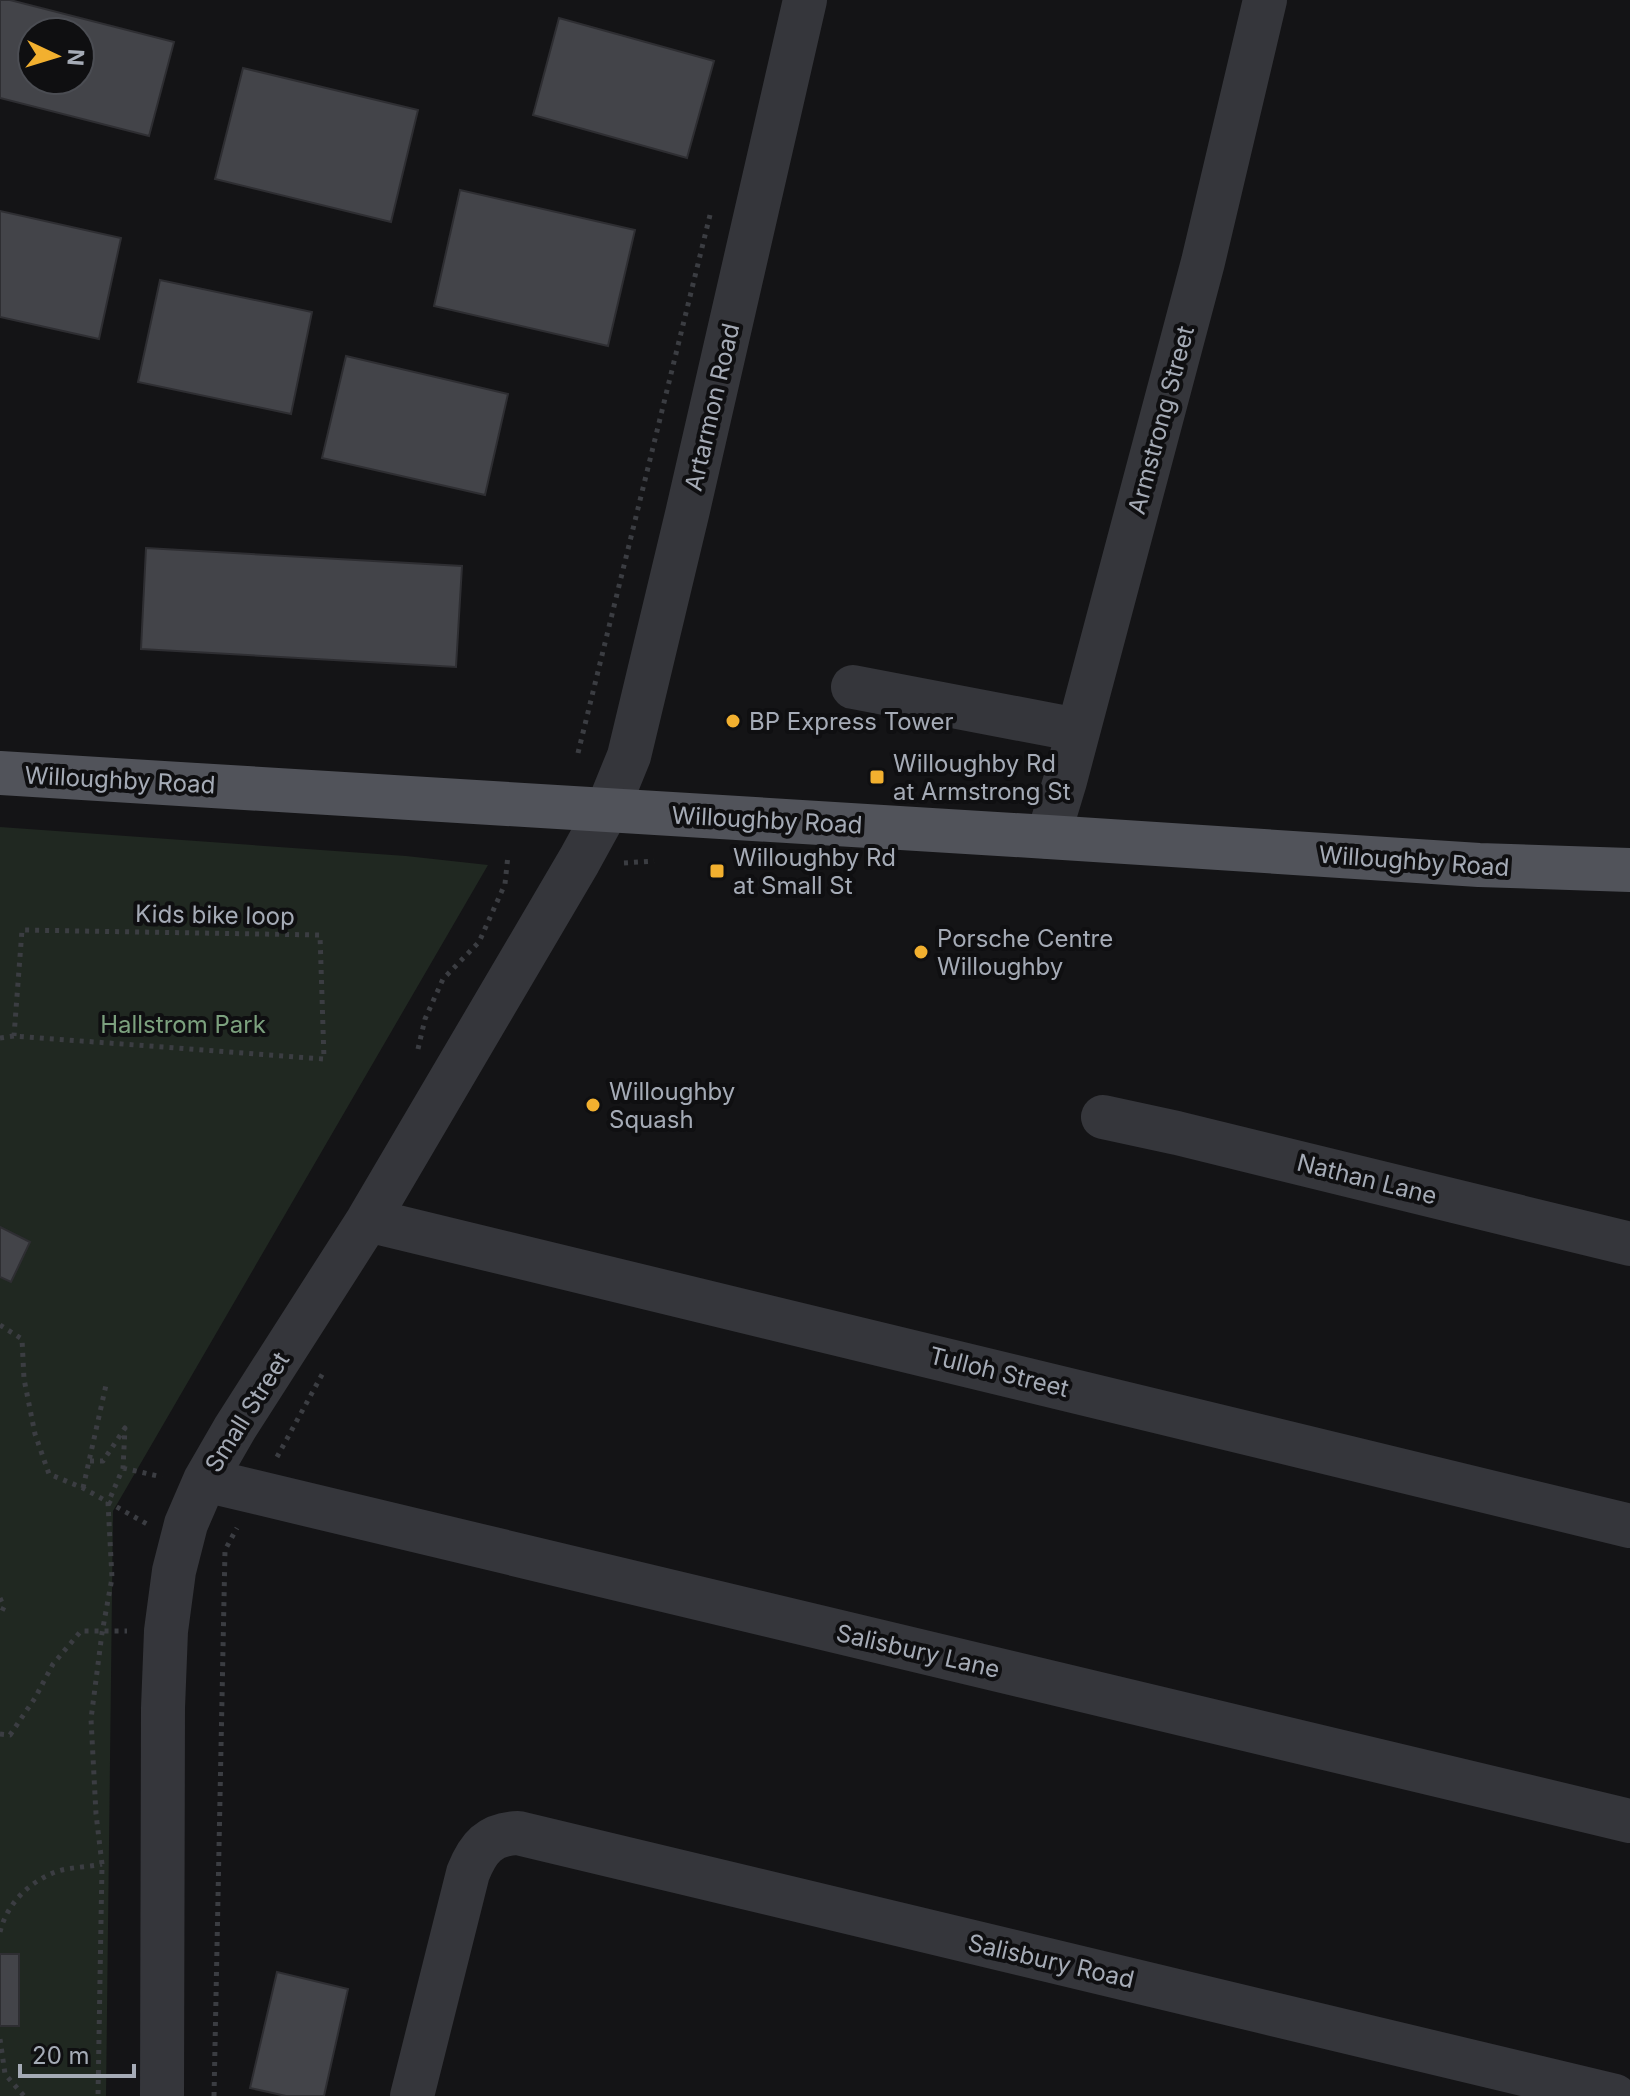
<svg xmlns="http://www.w3.org/2000/svg" width="1630" height="2096" font-family="Inter,sans-serif">
	<style>
		.green { fill: #202821 }
		.building { fill: #434449; stroke: #2e2e32; stroke-width: 2; fill-rule: evenodd }
		.lines { fill: none; stroke-linecap: round; stroke-linejoin: round }
		.path { stroke: #3b3d42; stroke-width: 5; stroke-dasharray: 4 6; stroke-linecap: butt }
		.minor { stroke: #35363b; stroke-width: 44 }
		.major { stroke: #51535a; stroke-width: 44 }
		.poi-dot { fill: #f2b02f; stroke: #0f0f11; stroke-width: 3 }
		.labels { text-anchor: middle; dominant-baseline: central; stroke-width: 8; stroke-linejoin: round; paint-order: stroke }
		.street-label { font-size: 24px; fill: #a5abb6; stroke: #0f0f11 }
		.poi-label { font-size: 24px; fill: #a5abb6; stroke: #0f0f11; text-anchor: start }
		.park-label { font-size: 24px; fill: #7ca17e; stroke: #0f0f11 }
	</style>
	<rect width="100%" height="100%" fill="#141416"/>
	<!-- green -->
	<path class="green" d="M0,827L406,856L488,865L113,1511L106,2096H0Z"/>
	<!-- building -->
	<path class="building" d="M0,0H10L174,42L149,136L0,98ZM32,32H80V80H32Z
		M559,18L714,61L687,158L533,115Z
		M243,68L418,110L391,222L215,179Z
		M460,190L635,230L608,346L434,306Z
		M0,211L121,238L99,339L0,317Z
		M160,280L312,312L291,414L138,382Z
		M346,356L508,394L485,495L322,458Z
		M146,548L462,566L456,667L141,649Z
		M0,1227L30,1242L11,1282L0,1277Z
		M0,1954H19V2026H0Z
		M277,1972L348,1989L324,2096H286L250,2088Z"/>
	<g class="lines">
		<!-- path -->
		<path class="path" d="M578,753L710,215
			M624,863L654,861
			M0,1038L14,1036L324,1059L320,935L22,930L14,1036
			M418,1049L425,1019L443,979L479,942L505,884L508,855
			M0,1325L22,1339L24,1379L35,1434L49,1474L83,1488L147,1524
			M277,1457L324,1371
			M90,1461H103L125,1428L123,1468L108,1503L112,1578L102,1633L91,1719L96,1814L102,1864L98,2096
			M123,1468L162,1477
			M83,1488L106,1385
			M0,1598L4,1607L0,1615
			M0,1734L10,1735L35,1698L53,1664L81,1631H127
			M0,1932C7,1903 30,1881 58,1871C72,1867 88,1867 102,1864
			M0,2039L5,2074L24,2096
			M214,2096L225,1550L237,1528"/>
		<!-- minor -->
		<path class="minor" d="M853,687L1078,730
			M1048,837L1065,781L1203,262L1265,0
			M1103,1117L1177,1133L1630,1244
			M368,1220L1630,1526
			M205,1480L1630,1821
			M162,2096L163,1708L166,1631L174,1571L186,1524L205,1480L235,1428L368,1220L579,861L607,810L629,756L688,510L805,0
			M412,2096L468,1873C478,1848 489,1834 518,1833L1615,2096"/>
		<!-- major -->
		<path class="major" d="M0,773L1048,837L1479,865L1630,870"/>
	</g>
	<!-- markers -->
	<g class="poi-dot">
		<circle cx="733" cy="721" r="8"/>
		<rect x="869" y="769" width="16" height="16" rx="4"/>
		<rect x="709" y="863" width="16" height="16" rx="4"/>
		<circle cx="921" cy="952" r="8"/>
		<circle cx="593" cy="1105" r="8"/>
	</g>
	<g class="labels">
		<!-- street labels -->
		<g class="street-label">
			<text transform="translate(712 407) rotate(-77)">Artarmon Road</text>
			<text transform="translate(1161 420) rotate(-75)">Armstrong Street</text>
			<text transform="translate(120 780) rotate(3)">Willoughby Road</text>
			<text transform="translate(767 820) rotate(3)">Willoughby Road</text>
			<text transform="translate(1414 861) rotate(4)">Willoughby Road</text>
			<text transform="translate(215 915) rotate(1)">Kids bike loop</text>
			<text transform="translate(1367 1179) rotate(14)">Nathan Lane</text>
			<text transform="translate(999 1372) rotate(14)">Tulloh Street</text>
			<text transform="translate(247 1412) rotate(-58)">Small Street</text>
			<text transform="translate(918 1651) rotate(13)">Salisbury Lane</text>
			<text transform="translate(1051 1961) rotate(13)">Salisbury Road</text>
		</g>
		<!-- poi labels -->
		<g class="poi-label">
			<text x="749" y="721">BP Express Tower</text>
			<text x="893" y="763">Willoughby Rd<tspan x="893" dy="28">at Armstrong St</tspan></text>
			<text x="733" y="857">Willoughby Rd<tspan x="733" dy="28">at Small St</tspan></text>
			<text x="937" y="938">Porsche Centre<tspan x="937" dy="28">Willoughby</tspan></text>
			<text x="609" y="1091">Willoughby<tspan x="609" dy="28">Squash</tspan></text>
		</g>
		<!-- park labels -->
		<g class="park-label">
			<text x="183" y="1024">Hallstrom Park</text>
		</g>
	</g>
	<!-- north arrow -->
	<g transform="translate(56 56) rotate(94)"><circle r="38" fill="#0f0f11" stroke="#4b4d53" stroke-width="2"/>
	<path d="M0-6L14 30L0 20L-14 30Z" fill="#f2b02f"/>
	<text y="-12" font-size="22" font-weight="bold" text-anchor="middle" fill="#a5abb6">N</text>
	</g>
	<!-- scale -->
	<path d="M20 2064v12h114v-12" fill="none" stroke="#a5abb6" stroke-width="4"/>
	<text x="32" y="2064" font-size="24" fill="#a5abb6" stroke="#0f0f11" stroke-width="6" paint-order="stroke">20 m</text>
</svg>
